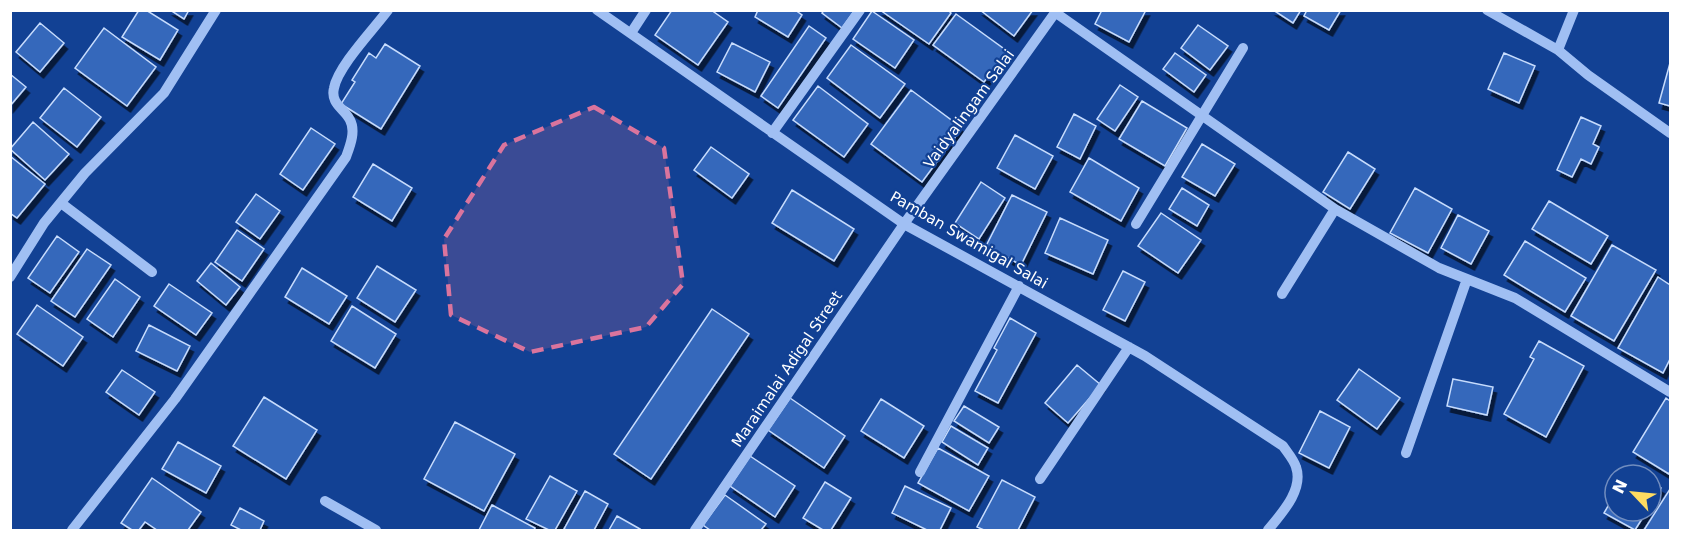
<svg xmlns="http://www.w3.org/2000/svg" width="1681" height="541" font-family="'DejaVu Sans',sans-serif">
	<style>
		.building { fill: #3568bb; stroke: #c7dcfd; stroke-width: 1.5; filter: url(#shadow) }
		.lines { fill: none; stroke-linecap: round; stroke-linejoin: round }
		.minor { stroke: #a0bff3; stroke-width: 10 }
		.marked { fill: #da749d; fill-opacity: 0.2; stroke: #da749d; stroke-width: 4.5; stroke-dasharray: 12 8; stroke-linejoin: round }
		.labels { text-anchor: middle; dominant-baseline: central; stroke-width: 4.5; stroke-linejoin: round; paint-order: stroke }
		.street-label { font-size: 15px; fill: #fff; stroke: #124194 }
	</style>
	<defs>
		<filter id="shadow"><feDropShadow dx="3.5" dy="6" stdDeviation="0" flood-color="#0009"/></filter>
	</defs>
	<rect width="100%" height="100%" fill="#124194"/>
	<!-- building -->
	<path class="building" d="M139,10H146L178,30L160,60L122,37Z
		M170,10H189L184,19Z
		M672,10H711L728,22L698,65L655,35Z
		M758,10H795L802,15L788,37L755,17Z
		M824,10H855L842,28L822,13Z
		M880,10H948L951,13L929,44Z
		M980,10H1033L1014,36Z
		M1102,10H1146L1129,42L1095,24Z
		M1273,10H1301L1293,23Z
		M1307,10H1341L1329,30L1304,16Z
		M872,11L914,40L895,68L853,39Z
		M956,14L1007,51L984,82L933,45Z
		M40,23L64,43L40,72L16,52Z
		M1198,25L1228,46L1210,70L1181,48Z
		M809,26L826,38L778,108L761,96Z
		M104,28L156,67L127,106L75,68Z
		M732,43L770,62L755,92L717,72Z
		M385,44L420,66L381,129L341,104L355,82L352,80L369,53L376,58Z
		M851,45L905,84L880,118L827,78Z
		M1175,53L1206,75L1194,92L1163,69Z
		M1504,53L1535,66L1519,103L1488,89Z
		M1670,63V106L1659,103Z
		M10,74L26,87L10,106Z
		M1120,85L1138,97L1115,131L1097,119Z
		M818,86L868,124L844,157L793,120Z
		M64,88L101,117L77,147L40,118Z
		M911,90L962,128L922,182L871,144Z
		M1142,101L1187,128L1165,166L1119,139Z
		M1074,114L1096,126L1080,159L1057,147Z
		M1581,117L1601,126L1593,144L1599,147L1591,164L1581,159L1572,177L1557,170Z
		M33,122L69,154L45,180L10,149Z
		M311,128L335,144L303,190L280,174Z
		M1015,135L1053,156L1035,189L997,168Z
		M1202,144L1235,164L1215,196L1182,177Z
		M711,147L749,174L732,198L694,170Z
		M1348,152L1375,169L1350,209L1323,192Z
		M10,156L45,184L17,218L10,213Z
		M1089,158L1139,188L1121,221L1070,192Z
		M373,164L412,188L392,221L353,197Z
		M981,182L1005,198L979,239L955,223Z
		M1182,188L1209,205L1197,226L1169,209Z
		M1415,188L1452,209L1428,253L1390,233Z
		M792,190L854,229L834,261L772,223Z
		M256,194L280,211L260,239L236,222Z
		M1012,195L1047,212L1021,265L986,246Z
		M1549,201L1608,236L1591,264L1532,229Z
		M1161,213L1201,240L1178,273L1138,246Z
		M1458,215L1489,231L1471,264L1441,248Z
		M1060,218L1108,240L1093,274L1045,253Z
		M237,230L264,249L242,281L215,262Z
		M57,236L79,252L50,293L28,278Z
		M1525,241L1586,278L1565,312L1504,275Z
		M1612,245L1656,270L1614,341L1571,316Z
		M87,249L111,265L75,317L51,301Z
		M211,263L240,287L226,305L197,281Z
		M377,266L416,290L395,322L357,298Z
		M302,268L347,296L329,324L285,297Z
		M1123,271L1145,282L1125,321L1103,310Z
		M1658,277L1670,285V359L1663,373L1618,348Z
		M115,279L140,297L113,337L87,319Z
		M169,284L212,313L196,335L154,306Z
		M37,305L83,337L63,366L17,334Z
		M352,306L396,334L375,368L331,341Z
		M712,309L749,334L651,479L614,454Z
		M1010,318L1036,333L998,403L975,391L997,350L994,348Z
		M149,325L190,346L177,371L136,351Z
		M1539,341L1584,366L1546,437L1504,414L1534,359L1530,357Z
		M1077,365L1101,385L1068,423L1045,403Z
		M1359,369L1400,398L1377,429L1337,400Z
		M122,370L155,392L139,415L106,392Z
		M1453,379L1493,387L1487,415L1447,406Z
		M264,397L317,430L286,479L233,446Z
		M790,398L845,436L824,468L768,430Z
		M1666,398L1670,401V471L1669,474L1633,452Z
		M881,399L924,426L904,458L861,431Z
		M964,406L999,427L989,443L954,421Z
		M1320,411L1350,427L1329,468L1299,453Z
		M455,422L515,454L484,511L424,479Z
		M951,426L988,448L978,465L942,442Z
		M178,442L221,466L206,493L162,469Z
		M938,448L989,476L969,511L918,483Z
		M750,456L795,486L775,517L730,486Z
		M550,476L577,491L555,530H549L526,519Z
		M152,478L201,512L188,530H157L145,522L139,530H132L121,523Z
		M1002,480L1035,497L1018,530H984L977,527Z
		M825,482L851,498L831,530H823L803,518Z
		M1651,482L1661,488L1651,504Z
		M905,486L951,508L940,530H927L892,513Z
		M1670,489V530H1644Z
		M585,491L608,504L594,530H567L564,529Z
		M1615,494V511H1647L1635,530L1604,513Z
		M725,495L766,524L761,530H710L703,525Z
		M492,505L535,528L534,530H479Z
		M240,508L264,521L260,530H241L231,525Z
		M617,516L640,529L639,530H609Z"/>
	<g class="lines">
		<!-- minor -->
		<path class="minor" d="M597,10L904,224L1145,356L1283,446C1287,452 1294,460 1296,467C1304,490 1281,514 1268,530
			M1487,10L1558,50L1588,75L1670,133
			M1056,13L1335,209L1439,268L1515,298L1670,392
			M631,33L646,10
			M1558,50L1574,10
			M772,133L860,10
			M61,203L152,272
			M1136,224L1243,48
			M10,277L44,223L85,173L164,93L216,10
			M1282,294L1335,209
			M1406,453L1467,279
			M920,472L1019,286
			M1040,479L1129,347
			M325,501L376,530
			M72,530L175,399L346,157C350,146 356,131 350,120C345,109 330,104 334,88C338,66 374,29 388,10
			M695,530L904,224L1057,10"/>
	</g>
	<!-- marked area -->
	<path class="marked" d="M594,107L664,148L683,284L646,327L530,352L451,315L444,239L504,145Z"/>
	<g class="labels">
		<!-- street labels -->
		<g class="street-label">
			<text transform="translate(969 109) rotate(-54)">Vaidyalingam Salai</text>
			<text transform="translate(969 240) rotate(30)">Pamban Swamigal Salai</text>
			<text transform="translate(787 369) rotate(-56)">Maraimalai Adigal Street</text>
		</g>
	</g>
	<!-- border -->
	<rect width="1681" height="541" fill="none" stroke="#ffffff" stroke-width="24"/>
	<!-- north arrow -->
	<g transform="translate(1633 493) rotate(296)"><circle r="28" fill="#124194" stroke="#718dbf" stroke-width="1.5"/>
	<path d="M0-4.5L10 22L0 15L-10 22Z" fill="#ffdc61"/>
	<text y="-9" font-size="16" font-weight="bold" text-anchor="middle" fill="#ffffff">N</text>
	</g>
</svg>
